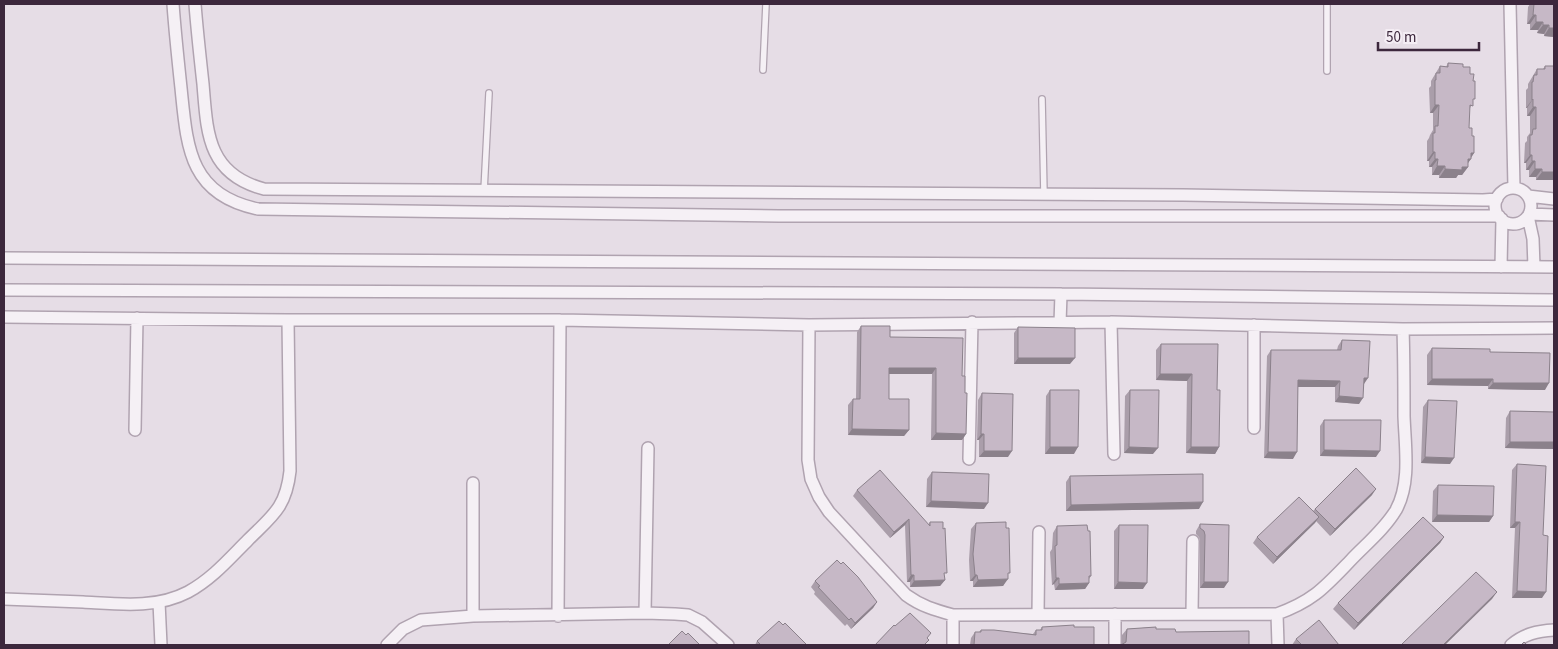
<svg xmlns="http://www.w3.org/2000/svg" width="1558" height="649" font-family="'Source Sans 3',sans-serif">
	<style>
		.lines { fill: none; stroke-linecap: round; stroke-linejoin: round }
		.lane-casing { stroke: #b0a3b0; stroke-width: 8 }
		.street-casing { stroke: #b0a3b0; stroke-width: 14 }
		.lane { stroke: #f5f0f5; stroke-width: 5.5 }
		.street { stroke: #f5f0f5; stroke-width: 11 }
		.wall { fill: #aa9eaa }
		.shaded-wall { fill: #8b818b }
		.building { fill: #c6b8c6; stroke: #8b818b }
	</style>
	<rect width="100%" height="100%" fill="#e6dde6"/>
	<g class="lines">
		<defs>
			<path id="lane" d="M763,70L766,4
				M1327,71V4
				M1042,99L1044,195
				M484,191L489,93"/>
			<path id="street" d="M173,4C175,32 178,60 181,88C187,147 189,195 258,209L779,216H1499
				M195,4C197,30 200,57 203,84C207,132 207,174 264,189L1183,195L1483,200L1497,199
				M1510,4L1514,188
				M1495 206a18 18 0 1 1 36 0a18 18 0 1 1-36 0Z
				M1528,196L1554,199
				M1529,214L1554,215
				M1528,216L1533,239L1534,267
				M4,258L1554,267
				M1501,267L1502,219
				M4,290L1061,294L1554,300
				M4,317L288,320H560L809,325L1111,322L1403,329L1554,328
				M1111,322L1114,454
				M1060,323L1061,294
				M809,325L808,460L811,479L819,497L829,512L906,595C921,606 935,610 953,615L1277,614C1313,601 1324,588 1350,561C1365,545 1384,530 1396,510C1411,483 1405,446 1404,416C1404,387 1404,358 1403,329
				M1254,325V428
				M135,430L137,318
				M969,459L972,322
				M473,483V616
				M4,599C30,600 57,601 83,602C118,604 156,609 188,592C212,579 229,559 248,540C272,516 286,508 290,471L288,320
				M159,602L161,645
				M645,613L648,448
				M1192,613L1193,541
				M1038,614L1039,532
				M1277,614L1278,645
				M558,616L560,320
				M387,645L403,629L421,620L473,616L645,613L675,614L688,615L702,622L728,645
				M953,645V615
				M1115,645V614
				M1511,645C1524,634 1537,631 1554,630"/>
		</defs>
		<!-- lane casing -->
		<use href="#lane" class="lane-casing"/>
		<!-- street casing -->
		<use href="#street" class="street-casing"/>
		<!-- lane -->
		<use href="#lane" class="lane"/>
		<!-- street -->
		<use href="#street" class="street"/>
	</g>
	<!-- wall -->
	<path class="wall" d="M1530,4H1554V37L1544,36V34L1537,33L1538,30H1530V24H1527L1528,7Z
		M1448,63L1463,67L1470,74L1473,102L1469,110V128L1472,136L1474,153L1468,163V167L1462,175H1458L1456,178H1439V175H1432V167H1429V161H1427V141L1429,138L1430,135L1433,130V113H1430L1429,88L1431,86V81L1440,66L1446,67Z
		M1545,66L1553,180H1536V177H1529V170H1526V163H1524L1525,143L1527,141V137L1530,133V116H1527V108H1526V90L1528,88V84L1537,69H1543Z
		M861,326L890,337L962,376L965,393L966,434L962,440H931L932,374H889V399L909,430L904,436L848,435V405L853,399H856L857,332Z
		M1018,327L1070,364H1014V333Z
		M1342,340L1364,384L1359,404L1335,402V387H1298L1293,459L1264,458L1267,356L1271,350H1337L1338,346Z
		M1161,344L1217,390L1219,447L1215,454L1186,453L1187,381L1156,380V350Z
		M1432,348L1490,352L1545,390L1488,389V386L1427,385V355Z
		M1050,390L1074,454H1045L1046,396Z
		M1130,390L1153,454L1124,453L1125,396Z
		M982,393L1008,457H979V440H977L978,400Z
		M1428,400L1450,464L1421,463L1423,407Z
		M1510,411L1554,412V449L1505,448L1506,418Z
		M1324,420L1376,457L1320,456V426Z
		M1517,464L1542,598H1512L1515,528H1510L1512,470Z
		M932,472L984,509L926,507L927,479Z
		M1070,476L1199,509L1066,511V482Z
		M1438,485L1493,516L1489,522H1432L1433,491Z
		M857,490L928,525L930,522L944,577L945,580L940,586L910,587V582H907L905,525L890,538L853,496Z
		M1372,495L1330,536L1316,521L1273,564L1253,543L1257,537L1313,511L1315,509Z
		M976,523L1008,576L1003,586L973,587V581H970L969,560L971,529Z
		M1200,524L1229,525L1224,588H1200V541L1199,537L1196,534V531Z
		M1119,525L1143,589H1114V531Z
		M1057,526L1091,576L1089,579V583L1085,589L1055,590L1054,584L1052,585L1050,552L1052,549L1053,533Z
		M1444,537L1440,543L1354,630L1333,609L1338,603Z
		M815,581L877,602L873,608L851,629L847,624L845,626L814,594L815,592L811,587Z
		M1042,627H1074L1094,645H970L971,638L975,632H979L981,630L1033,634L1036,630H1040Z
		M1156,627L1122,645V635L1127,629Z
		M1296,639L1339,645H1292Z
		M757,641L807,645H755Z"/>
	<!-- shaded-wall -->
	<path class="shaded-wall" d="M1533,15H1536L1530,24H1527Z
		M1536,22H1543L1538,30H1530Z
		M1543,25H1549L1544,34L1537,33Z
		M1549,28H1554V37L1544,36Z
		M1533,99L1527,108H1526L1532,100Z
		M1435,105H1439L1433,113H1430Z
		M1533,107H1536L1530,116H1527Z
		M1433,152H1435L1429,161H1427Z
		M1471,153H1474L1470,159H1471L1465,167H1468L1462,175H1458L1456,178H1439L1445,169Z
		M1530,155H1532L1526,163H1524Z
		M1435,159H1438L1432,167H1429Z
		M1532,161H1535L1529,170H1526Z
		M1437,166H1445L1439,175H1432Z
		M1535,169H1542L1536,177H1529Z
		M1542,172H1554V179L1553,180H1536Z
		M1018,358H1075L1070,364H1014Z
		M889,368H936L932,374H885Z
		M1160,374H1192L1187,381L1156,380Z
		M1364,378H1368L1364,384Z
		M1432,379H1493L1488,386L1427,385Z
		M1298,380L1340,381L1335,387H1294Z
		M1493,383H1549L1545,390L1488,389Z
		M1339,396L1363,398L1359,404L1335,402Z
		M852,429L909,430L904,436L848,435Z
		M936,433L966,434L962,440H931Z
		M981,434H984L979,440H977Z
		M1510,442H1554V449L1505,448Z
		M1050,447H1078L1074,454H1045Z
		M1129,447L1158,448L1153,454L1124,453Z
		M1191,447H1219L1215,454L1186,453Z
		M1324,450L1380,451L1376,457L1320,456Z
		M984,451H1012L1008,457H979Z
		M1268,452H1297L1293,459L1264,458Z
		M1425,457L1454,458L1450,464L1421,463Z
		M1376,489L1372,495L1330,536L1335,529Z
		M931,501L988,503L984,509L926,507Z
		M1203,502L1199,509L1066,511L1071,505Z
		M1437,515L1493,516L1489,522H1432Z
		M1319,517L1315,523L1273,564L1277,557Z
		M909,519L905,525L890,538L894,532Z
		M1515,522H1520L1515,528H1510Z
		M1444,537L1440,543L1354,630L1358,623Z
		M911,575H914L910,582H907Z
		M975,575H977L973,581H970Z
		M1056,578H1059L1054,584L1052,585Z
		M1008,579L1003,586L973,587L978,580Z
		M945,580L940,586L910,587L914,581Z
		M1118,582L1147,583L1143,589H1114Z
		M1204,582H1228L1224,588H1200Z
		M1089,583L1085,589L1055,590L1059,584Z
		M1517,591L1546,592L1542,598H1512Z
		M1497,592L1492,599L1445,645H1443Z
		M877,602L873,608L851,629L855,623Z"/>
	<!-- building -->
	<path class="building" d="M1534,4H1554V28H1549V25H1543V22H1536V15H1533Z
		M1448,63L1463,64V67H1470V74H1474L1473,81H1475V99H1473V106L1470,105L1469,128H1472V136H1474V153H1471V159H1468V167H1462V170L1445,169V166H1437L1438,159H1435V152H1433V133H1435V126H1438L1439,105H1435V80H1436V73H1440V66L1448,67Z
		M1545,66H1554V172H1542V169H1535V161H1532V155H1530V135H1532L1533,129H1536V107H1533V99L1532,100V82H1533L1534,75H1537V69H1545Z
		M861,326H890V337L963,338L962,376H965V393H967L966,434L936,433V368H889V399H909V430L852,429L853,399H860Z
		M1018,327L1075,328V358H1018Z
		M1342,340L1370,341L1368,378H1364L1363,398L1339,396L1340,381L1298,380L1297,452H1268L1271,350H1341Z
		M1161,344H1218L1217,390H1220L1219,447H1191L1192,374H1160Z
		M1432,348L1490,349V352L1550,353L1549,383H1493V379H1432Z
		M1050,390H1079L1078,447H1050Z
		M1130,390H1159L1158,448L1129,447Z
		M982,393L1013,394L1012,451H984V434H981Z
		M1428,400L1457,401L1454,458L1425,457Z
		M1510,411L1554,412V442H1510Z
		M1324,420H1381L1380,451L1324,450Z
		M1517,464L1546,466L1543,535L1548,536L1546,592L1517,591L1520,522H1515Z
		M1356,468L1376,489L1335,529L1315,509Z
		M880,470L930,526V522H943V529L945,528L947,573H944L945,580L914,581V575H911L909,519L894,532L857,490Z
		M932,472L989,474L988,503L931,501Z
		M1203,474V502L1071,505L1070,476Z
		M1438,485L1494,486L1493,516L1437,515Z
		M1299,497L1319,517L1277,557L1257,537Z
		M1423,517L1444,537L1358,623L1338,603Z
		M1006,522V528H1009L1010,573H1008V579L978,580L977,575H975L973,554L976,523Z
		M1200,524L1229,525L1228,582H1204L1205,535L1204,531L1200,528Z
		M1087,525L1088,531H1090L1091,576H1089V583L1059,584V578H1056L1055,546L1057,545V526Z
		M1119,525H1148L1147,583L1118,582Z
		M837,560L841,564L843,562L858,577L877,602L855,623L851,618L849,620L818,587L820,586L815,581Z
		M1476,572L1497,592L1443,645H1401Z
		M910,613L931,633L927,638L929,640L924,645H875L894,625L895,626Z
		M1319,620L1339,645H1302L1296,639Z
		M779,621L783,625L785,623L807,645H761L757,641Z
		M1074,625V627H1094V645H974L975,632H981V630H994L1036,635V630H1042V627Z
		M1156,627V629H1175L1176,632L1249,631V645H1121L1126,642L1127,629Z
		M682,631L686,635L688,633L700,645H668Z
		M1524,642L1527,645H1521Z"/>
	<!-- border -->
	<rect width="1558" height="649" fill="none" stroke="#3c273c" stroke-width="10"/>
	<!-- scale -->
	<path d="M1378 42v8h101v-8" fill="none" stroke="#3c273c" stroke-width="2.5"/>
	<text x="1386" y="42" font-size="15" fill="#3c273c" stroke="#f4edf4" stroke-width="4" paint-order="stroke">50 m</text>
</svg>
